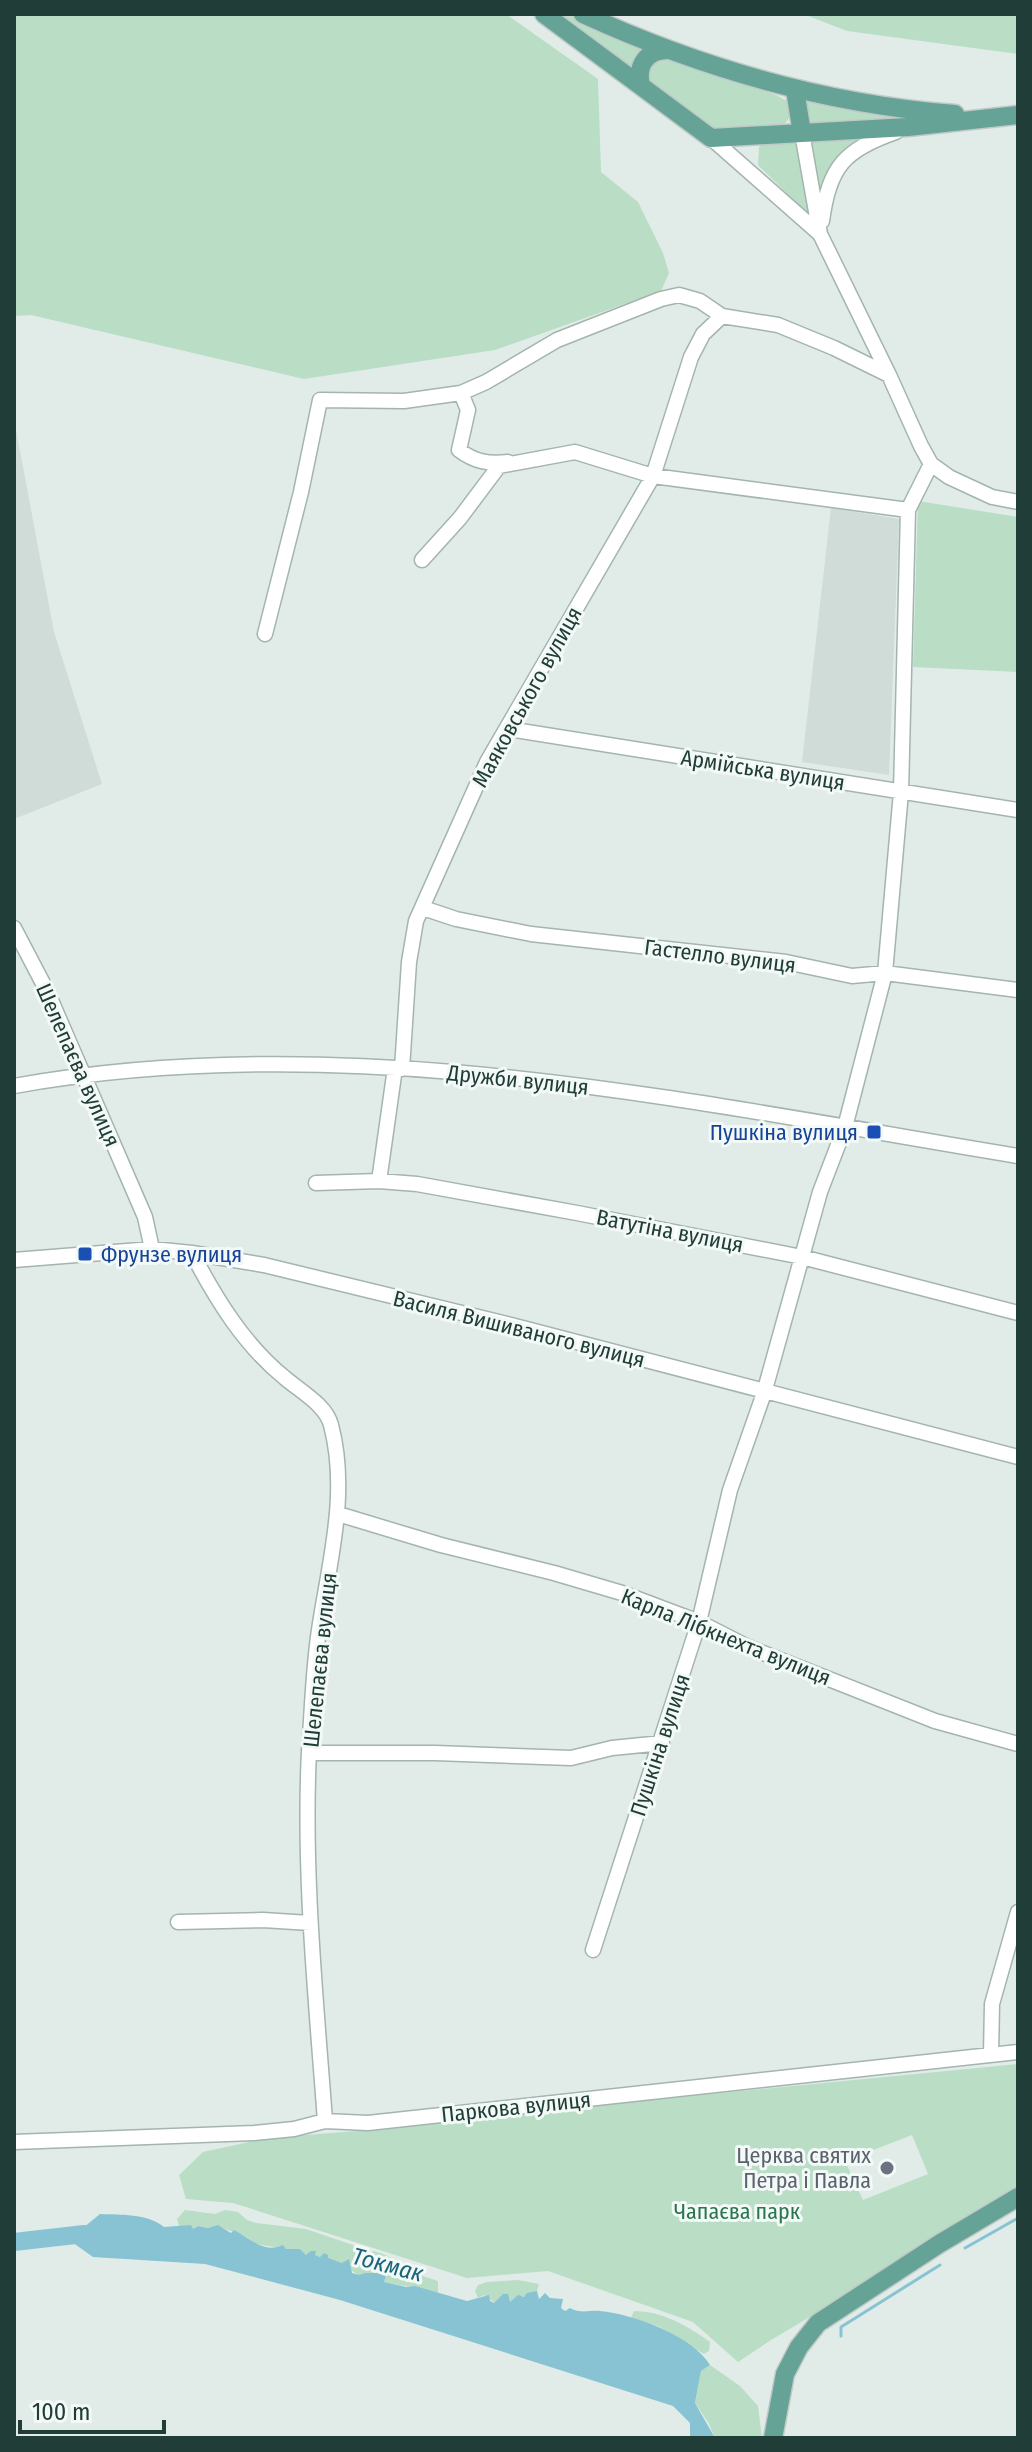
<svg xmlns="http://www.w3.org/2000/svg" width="1032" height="2452" font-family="'Fira Sans Condensed',sans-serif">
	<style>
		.built { fill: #cfdcd7 }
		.green { fill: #b9dec5; fill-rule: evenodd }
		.water { fill: #88c3d3 }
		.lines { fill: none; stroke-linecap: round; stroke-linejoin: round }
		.stream { stroke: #88c3d3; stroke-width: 3 }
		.river { stroke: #88c3d3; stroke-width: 18 }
		.minor-casing { stroke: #a4b4af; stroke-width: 17 }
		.major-casing { stroke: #c1c9c7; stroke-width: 21 }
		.minor { stroke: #fff; stroke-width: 14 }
		.major { stroke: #65a396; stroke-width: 18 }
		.transit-dot { fill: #1a4fb4; stroke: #f2f9f6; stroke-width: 3 }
		.worship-dot { fill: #6b7280; stroke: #f2f9f6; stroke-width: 3 }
		.labels { text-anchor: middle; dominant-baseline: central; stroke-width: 6; stroke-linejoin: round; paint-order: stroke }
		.street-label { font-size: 22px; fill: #213d37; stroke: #f2f9f6 }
		.transit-label { font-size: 22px; fill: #164399; stroke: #f2f9f6; text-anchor: end }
		.worship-label { font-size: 22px; fill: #5b616d; stroke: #f2f9f6; text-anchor: end }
		.park-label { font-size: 22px; fill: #2a754c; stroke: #f2f9f6 }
		.water-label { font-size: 24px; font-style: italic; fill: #1a657b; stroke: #f2f9f6 }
	</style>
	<rect width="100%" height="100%" fill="#e1ece8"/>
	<!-- built -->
	<path class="built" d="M14,419L54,632L102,784L14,819Z
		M831,508L899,519L889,775L802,762Z"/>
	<!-- green -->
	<path class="green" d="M14,14H506L598,79L601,172L638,202L663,253L669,273L661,291L495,350L304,379L31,315L14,316Z
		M552,14H570L646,50L634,72Z
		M803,14H1018V54L847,31Z
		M663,56L776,95L787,101C792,112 791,117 783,126L713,130L649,82L648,65Z
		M803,100L924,120L808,127Z
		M865,136C837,150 823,170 819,201L809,137Z
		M796,137L810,216L758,165L759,147L766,141Z
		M918,501L1018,517V672L913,667Z
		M1018,2064V2193L771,2340L738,2362L693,2322L548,2271L467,2278L233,2203L186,2199L179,2175L203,2152L268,2138L382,2129L391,2125ZM912,2135L928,2174L863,2200L845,2161Z
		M185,2210L215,2214L225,2210L238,2212L247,2220L256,2223L306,2229L353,2245L368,2256L373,2251C385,2254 393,2257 398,2268L438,2281V2293C420,2288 403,2286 384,2282L387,2274L365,2273L359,2276L342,2263L314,2255H306L300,2251L255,2244L246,2237L218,2226L208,2228L198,2226L193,2229L179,2226L177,2219Z
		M518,2280L539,2284L537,2291L510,2302L508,2300L495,2303L484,2295L478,2298L475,2291L478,2285L487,2282Z
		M634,2311C662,2311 688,2326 710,2342L709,2351L704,2354L658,2326L631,2318Z
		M710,2365L740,2386L758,2406L762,2438H715L708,2422L695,2403L701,2371Z"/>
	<!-- water -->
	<path class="water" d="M100,2214C120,2215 147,2213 164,2227L191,2225L193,2229L198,2226L208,2228L218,2225L231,2233L234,2230C250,2238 263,2254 283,2245L286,2249H300L306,2255L311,2251H316L315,2255L320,2257L324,2253L328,2255V2258L342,2263L349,2259L352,2273L359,2275L365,2273H387L384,2282L406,2287L415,2286L467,2301L489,2295L490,2301L494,2303L503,2294H508L510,2302L518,2295L524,2297L527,2293L537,2291L539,2299L545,2293L550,2298L563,2299L561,2308L565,2311L570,2308C581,2314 589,2310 600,2311C633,2314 693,2336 710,2365L701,2371L695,2403L715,2438H690V2423L673,2406L340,2300L205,2264L93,2257L62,2235L78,2232Z"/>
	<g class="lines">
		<!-- stream -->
		<path class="stream" d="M965,2248L1018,2218
			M841,2336V2327L940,2265"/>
		<!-- river -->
		<path class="river" d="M14,2242L84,2234"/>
		<defs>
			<path id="minor" d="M802,133L820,234L889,375L921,446L931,464L949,477L992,497L1018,502
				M711,138L820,234
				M822,221C829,167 844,150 896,132
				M461,393L468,410L459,450C475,462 488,464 508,462
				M422,560L460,518L499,466L575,452L653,476L908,510
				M265,634L301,492L320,400L404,401L461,393L486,382L557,340L661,299L679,295L700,301L722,316
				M508,729L1018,810
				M423,908L456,919L531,934L786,962L852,976L885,973L1018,990
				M14,928L47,991L145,1217L152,1249
				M402,1069L409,962L416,921L487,762L653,476L691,357L703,334L722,316L778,325L834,348L889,375
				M14,1086C348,1026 689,1102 1018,1156
				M379,1181L395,1068
				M316,1183L379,1181L417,1184L577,1213L802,1257L1018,1313
				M192,1253C216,1299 244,1345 285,1378C300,1391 326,1405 331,1425C349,1493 329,1563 319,1630C313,1669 312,1711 309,1751C303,1874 316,1998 325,2121
				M14,1260L152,1249L192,1253L264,1265L515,1326L1018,1457
				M338,1514L441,1545L554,1573L622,1593L699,1622L748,1647L935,1721L1018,1744
				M309,1753H435L571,1758L612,1748L662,1743
				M178,1922L263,1920L310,1923
				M593,1950L699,1622L730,1490L764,1393L820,1192L845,1127L885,973L901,792L908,510L931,464
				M991,2055L992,2004L1018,1912
				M14,2142L254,2133L294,2129L325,2121L368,2123L1018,2052"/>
			<path id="major" d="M544,14L711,138L908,127L1018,115
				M583,14C701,68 825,104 955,114
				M641,85C636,65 647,50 668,50
				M795,90L802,133
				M773,2438L785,2374L799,2347L818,2323L939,2244L1018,2197"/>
		</defs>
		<!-- minor casing -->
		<use href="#minor" class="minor-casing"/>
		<!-- major casing -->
		<use href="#major" class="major-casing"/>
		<!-- minor -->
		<use href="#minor" class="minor"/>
		<!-- major -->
		<use href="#major" class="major"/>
	</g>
	<!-- markers -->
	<g class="transit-dot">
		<rect x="866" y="1124" width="16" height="16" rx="4"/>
		<rect x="77" y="1246" width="16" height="16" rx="4"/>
	</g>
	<circle class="worship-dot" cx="887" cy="2168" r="8"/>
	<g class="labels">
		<!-- street labels -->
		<g class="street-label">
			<text transform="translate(527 697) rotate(-61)">Маяковського вулиця</text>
			<text transform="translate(763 770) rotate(9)">Армійська вулиця</text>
			<text transform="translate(720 956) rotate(7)">Гастелло вулиця</text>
			<text transform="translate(78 1065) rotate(66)">Шелепаєва вулиця</text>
			<text transform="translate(518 1080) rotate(6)">Дружби вулиця</text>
			<text transform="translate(670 1231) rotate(11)">Ватутіна вулиця</text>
			<text transform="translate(519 1329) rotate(14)">Василя Вишиваного вулиця</text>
			<text transform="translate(726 1637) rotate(22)">Карла Лібкнехта вулиця</text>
			<text transform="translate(320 1660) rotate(-84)">Шелепаєва вулиця</text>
			<text transform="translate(660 1745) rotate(-72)">Пушкіна вулиця</text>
			<text transform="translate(516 2107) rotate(-6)">Паркова вулиця</text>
		</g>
		<!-- transit labels -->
		<g class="transit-label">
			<text x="858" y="1132">Пушкіна вулиця</text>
			<text x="101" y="1254" text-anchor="start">Фрунзе вулиця</text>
		</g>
		<!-- worship labels -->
		<g class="worship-label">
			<text x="871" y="2155">Церква святих<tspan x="871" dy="25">Петра і Павла</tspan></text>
		</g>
		<!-- park labels -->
		<g class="park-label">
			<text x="737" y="2211">Чапаєва парк</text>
		</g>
		<!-- water labels -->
		<g class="water-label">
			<text transform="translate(388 2265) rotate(15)">Токмак</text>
		</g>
	</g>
	<!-- border -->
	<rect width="1032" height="2452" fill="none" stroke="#213d37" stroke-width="32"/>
	<!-- scale -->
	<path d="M20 2420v12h144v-12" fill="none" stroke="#213d37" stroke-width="4"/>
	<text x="32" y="2420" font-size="24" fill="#213d37" stroke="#f2f9f6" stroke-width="6" paint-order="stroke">100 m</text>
</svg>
